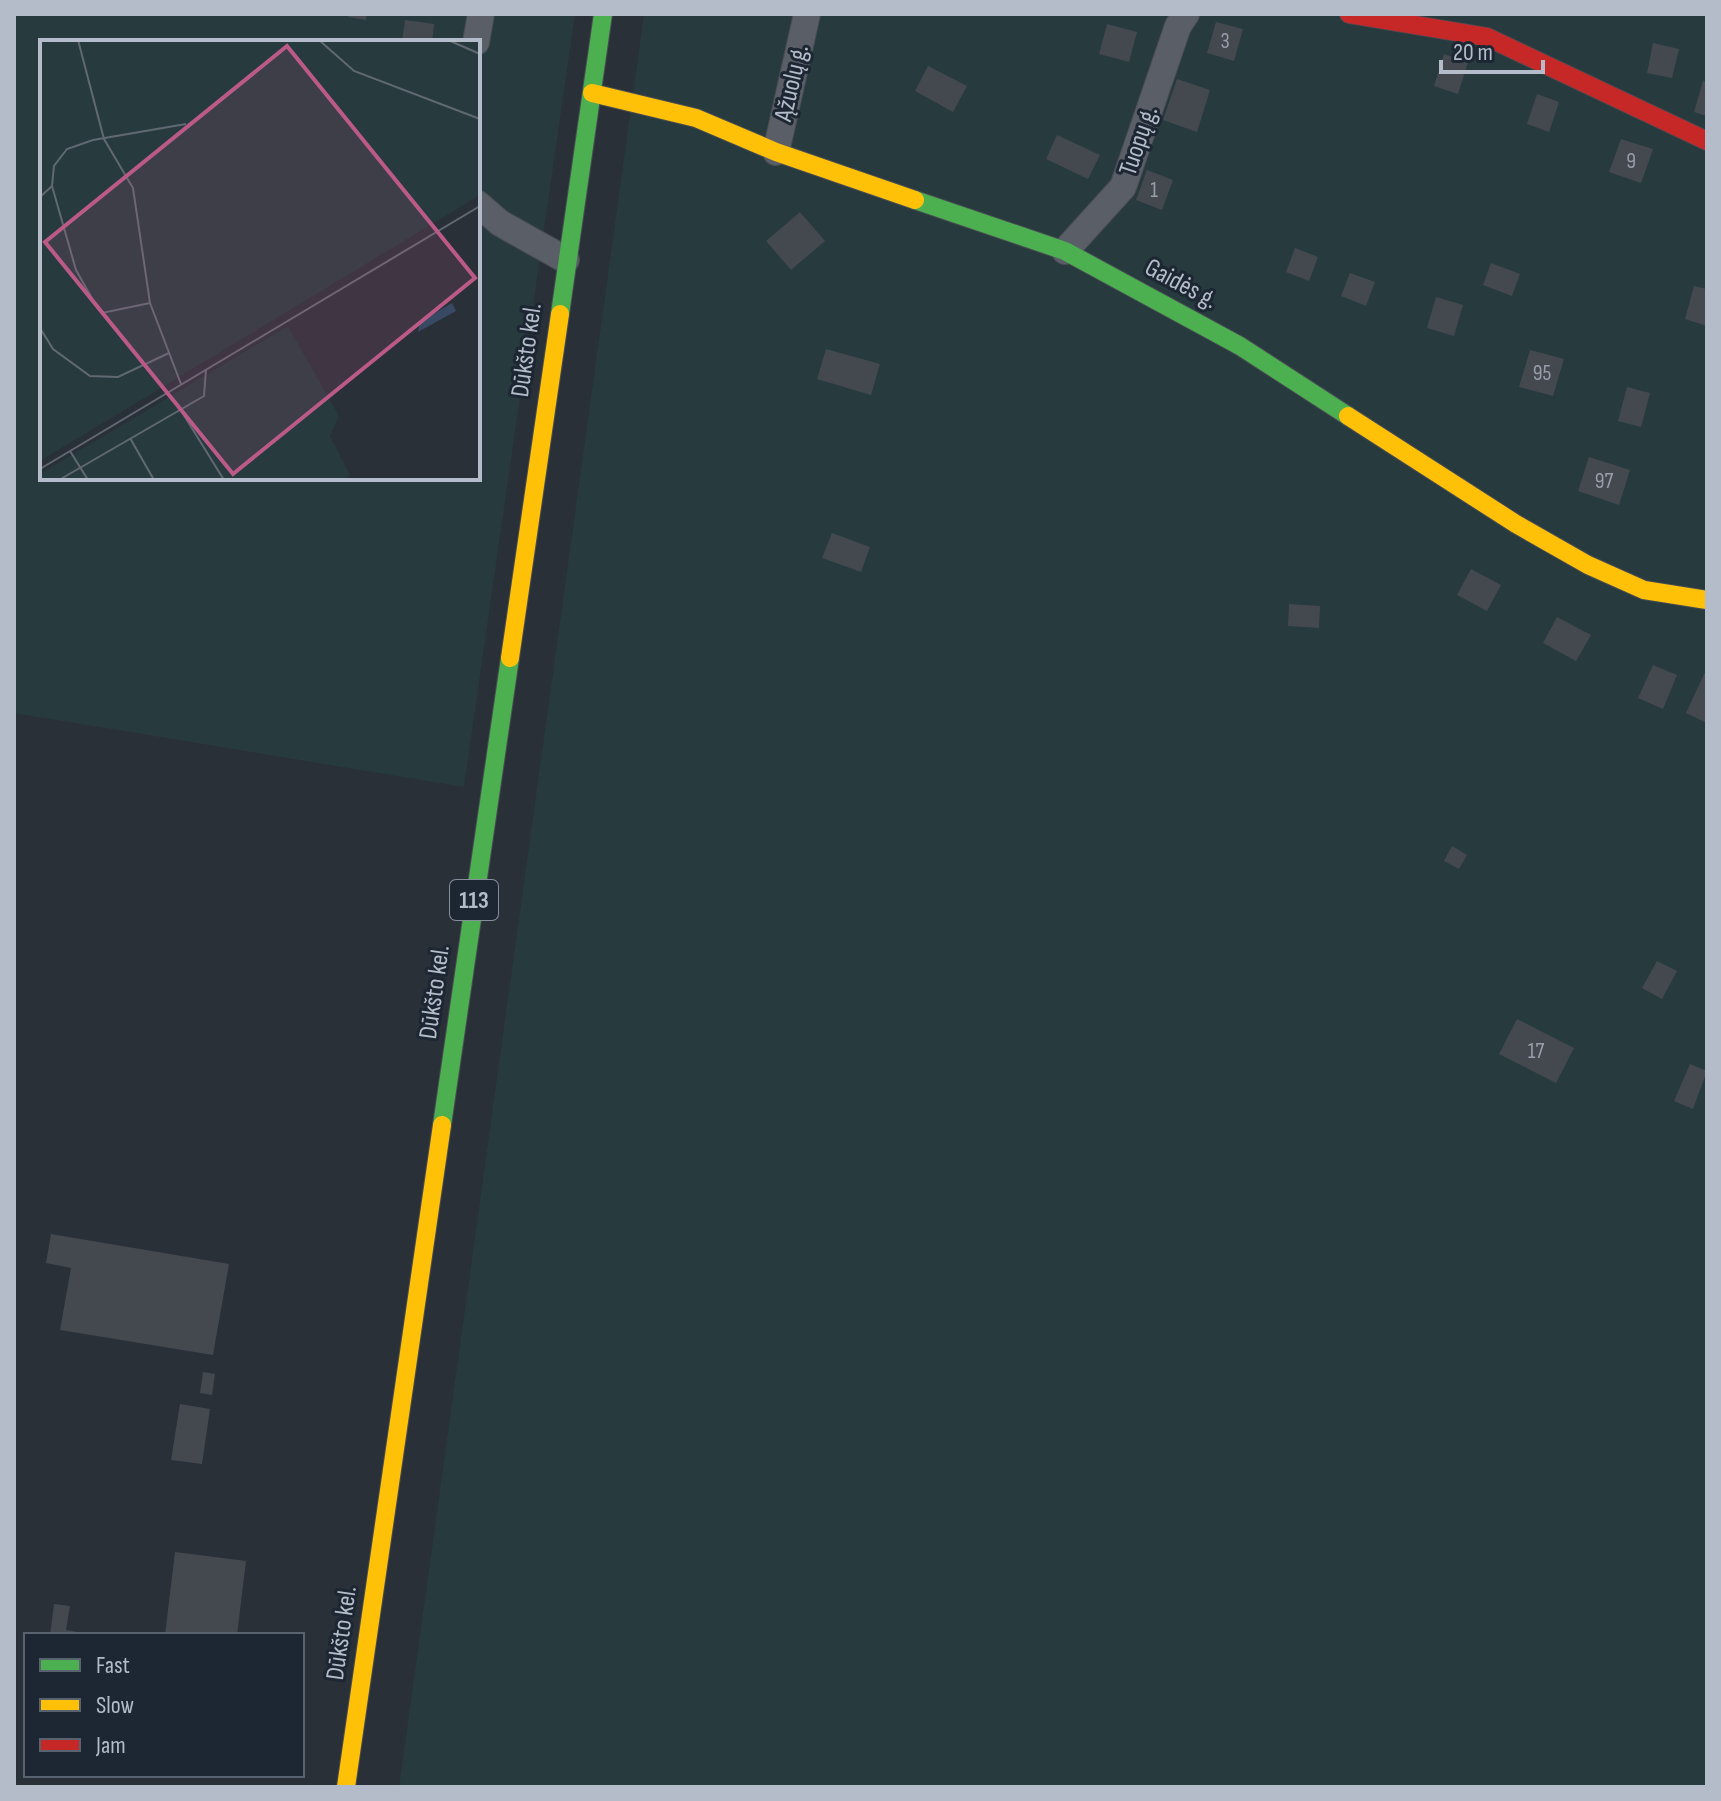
<svg xmlns="http://www.w3.org/2000/svg" width="1721" height="1801" font-family="'Sofia Sans Condensed',sans-serif">
	<style>
		.green { fill: #273a3e; fill-rule: evenodd }
		.building { fill: #444950 }
		.lines { fill: none; stroke-linecap: round; stroke-linejoin: round }
		.street-casing { stroke: #484c53; stroke-width: 28 }
		.fast-casing { stroke: #484c53; stroke-width: 20 }
		.slow-casing { stroke: #484c53; stroke-width: 20 }
		.jam-casing { stroke: #484c53; stroke-width: 20 }
		.street { stroke: #5a5e66; stroke-width: 26 }
		.fast { stroke: #4caf50; stroke-width: 18 }
		.slow { stroke: #ffc107; stroke-width: 18 }
		.jam { stroke: #c62828; stroke-width: 18 }
		.labels { text-anchor: middle; dominant-baseline: central; stroke-width: 6; stroke-linejoin: round; paint-order: stroke }
		.number-label { font-size: 22px; fill: #989fab }
		.shield { fill: #1d2633; stroke: #878f9c; stroke-width: 2 }
		.shield-label { font-size: 24px; font-weight: bold; fill: #b4bcc9 }
		.street-label { font-size: 26px; fill: #b4bcc9; stroke: #1d2633 }
		.inset-road { fill: none; stroke: #616872; stroke-width: 2 }
		.view { fill: #bc5a87; fill-opacity: 0.15; stroke: #bc5a87; stroke-width: 4 }
		.inset-edge { fill: none; stroke: #b4bcc9; stroke-width: 4 }
	</style>
	<rect width="100%" height="100%" fill="#2a3038"/>
	<!-- green -->
	<path class="green" d="M14,14H575L464,787L14,713ZM42,42H478V478H42Z
		M644,14H1707V1787H399Z"/>
	<!-- building -->
	<path class="building" d="M349,14H367L366,20L348,17Z
		M405,20L434,24L432,42H402Z
		M1216,22L1243,29L1234,61L1207,53Z
		M1107,24L1137,32L1129,62L1099,54Z
		M1653,43L1679,49L1672,78L1647,73Z
		M1444,54L1468,62L1458,94L1434,86Z
		M928,66L967,86L953,112L915,91Z
		M1177,79L1210,90L1197,132L1163,120Z
		M1703,81L1707,82V116L1694,112Z
		M1537,94L1559,102L1549,132L1527,124Z
		M1057,135L1100,155L1088,179L1046,159Z
		M1621,139L1653,149L1641,183L1609,172Z
		M1147,170L1173,180L1162,210L1136,200Z
		M800,212L825,241L791,270L766,241Z
		M1295,248L1318,257L1309,281L1286,272Z
		M1491,263L1520,274L1512,296L1483,285Z
		M1350,273L1375,282L1366,306L1341,296Z
		M1694,286L1707,289V326L1685,319Z
		M1436,297L1463,305L1454,336L1427,328Z
		M826,349L880,364L871,395L817,379Z
		M1530,350L1564,359L1553,396L1519,387Z
		M1627,387L1650,393L1641,427L1618,421Z
		M1589,457L1630,470L1619,505L1578,491Z
		M832,533L870,547L861,572L822,558Z
		M1471,569L1501,585L1487,611L1457,595Z
		M1289,604L1320,606L1319,628L1288,626Z
		M1557,617L1591,635L1576,661L1543,643Z
		M1653,665L1677,675L1663,709L1638,698Z
		M1707,668V723L1686,713Z
		M1452,846L1467,855L1459,869L1444,861Z
		M1657,961L1677,971L1662,999L1642,988Z
		M1517,1019L1574,1048L1556,1083L1499,1054Z
		M1690,1064L1707,1071L1693,1109L1674,1101Z
		M51,1234L229,1264L213,1355L60,1330L71,1268L46,1263Z
		M203,1372L215,1374L212,1395L200,1393Z
		M180,1404L210,1409L202,1464L171,1460Z
		M175,1552L246,1561L237,1635H165Z
		M54,1604L70,1606L66,1630L95,1635H50Z"/>
	<g class="lines">
		<defs>
			<path id="street" d="M476,42L481,14
				M776,152L807,14
				M478,204L500,223L566,260
				M1065,251L1123,187L1178,26L1186,14"/>
			<path id="fast" d="M915,200L1065,251L1240,346L1348,416
				M560,314L603,14
				M442,1125L510,658"/>
			<path id="slow" d="M592,93L696,118L776,152L915,200
				M1348,416L1516,524L1588,565L1644,590L1707,600
				M510,658L560,314
				M346,1787L442,1125"/>
			<path id="jam" d="M1349,14L1487,37L1707,141"/>
		</defs>
		<!-- street casing -->
		<use href="#street" class="street-casing"/>
		<!-- fast casing -->
		<use href="#fast" class="fast-casing"/>
		<!-- slow casing -->
		<use href="#slow" class="slow-casing"/>
		<!-- jam casing -->
		<use href="#jam" class="jam-casing"/>
		<!-- street -->
		<use href="#street" class="street"/>
		<!-- fast -->
		<use href="#fast" class="fast"/>
		<!-- slow -->
		<use href="#slow" class="slow"/>
		<!-- jam -->
		<use href="#jam" class="jam"/>
	</g>
	<g class="labels">
		<!-- number labels -->
		<g class="number-label">
			<text x="1225" y="41">3</text>
			<text x="1631" y="161">9</text>
			<text x="1154" y="190">1</text>
			<text x="1542" y="373">95</text>
			<text x="1604" y="481">97</text>
			<text x="1536" y="1051">17</text>
		</g>
		<!-- shield labels -->
		<rect class="shield" x="450" y="880" width="48" height="40" rx="6"/>
		<g class="shield-label">
			<text x="474" y="900">113</text>
		</g>
		<!-- street labels -->
		<g class="street-label">
			<text transform="translate(792 83) rotate(-77)">Ąžuolų g.</text>
			<text transform="translate(1139 141) rotate(-71)">Tuopų g.</text>
			<text transform="translate(1181 284) rotate(28)">Gaidės g.</text>
			<text transform="translate(527 350) rotate(-82)">Dūkšto kel.</text>
			<text transform="translate(435 992) rotate(-82)">Dūkšto kel.</text>
			<text transform="translate(342 1633) rotate(-82)">Dūkšto kel.</text>
		</g>
	</g>
	<!-- overview -->
	<g transform="translate(40 40)">
		<rect width="440" height="440" fill="#2a3038"/>
		<path d="M0,0H440V155L0,421ZM248,286L299,376L290,396L310,435L305,440H0V434Z" fill="#273a3e"/>
		<path d="M412,263L416,271L378,292L380,282Z" fill="#384963"/>
		<path class="inset-road" d="M38,0L64,99L93,148L110,263L141,344M279,0L314,31L440,79M408,0L440,14M12,146L36,230L58,269L62,273L110,263M0,157L12,146L14,126L27,109L53,100L146,84M0,288L13,309L50,336L78,337L129,313M140,369L184,440M90,398L114,440M30,411L48,440M0,429L440,166M19,440L164,356L166,329"/>
		<path class="view" d="M247,6L435,238L193,434L5,202Z"/>
		<rect width="440" height="440" class="inset-edge"/>
	</g>
	<!-- border -->
	<rect width="1721" height="1801" fill="none" stroke="#b4bcc9" stroke-width="32"/>
	<!-- legend -->
	<rect x="24" y="1633" width="280" height="144" fill="#1d2633" stroke="#59626f" stroke-width="2"/>
	<rect x="40" y="1659" width="40" height="12" fill="#4caf50" stroke="#59626f" stroke-width="2"/>
	<text x="96" y="1673" font-size="24" fill="#b4bcc9">Fast</text>
	<rect x="40" y="1699" width="40" height="12" fill="#ffc107" stroke="#59626f" stroke-width="2"/>
	<text x="96" y="1713" font-size="24" fill="#b4bcc9">Slow</text>
	<rect x="40" y="1739" width="40" height="12" fill="#c62828" stroke="#59626f" stroke-width="2"/>
	<text x="96" y="1753" font-size="24" fill="#b4bcc9">Jam</text>
	<!-- scale -->
	<path d="M1441 60v12h102v-12" fill="none" stroke="#b4bcc9" stroke-width="4"/>
	<text x="1453" y="60" font-size="24" fill="#b4bcc9" stroke="#1d2633" stroke-width="6" paint-order="stroke">20 m</text>
</svg>
